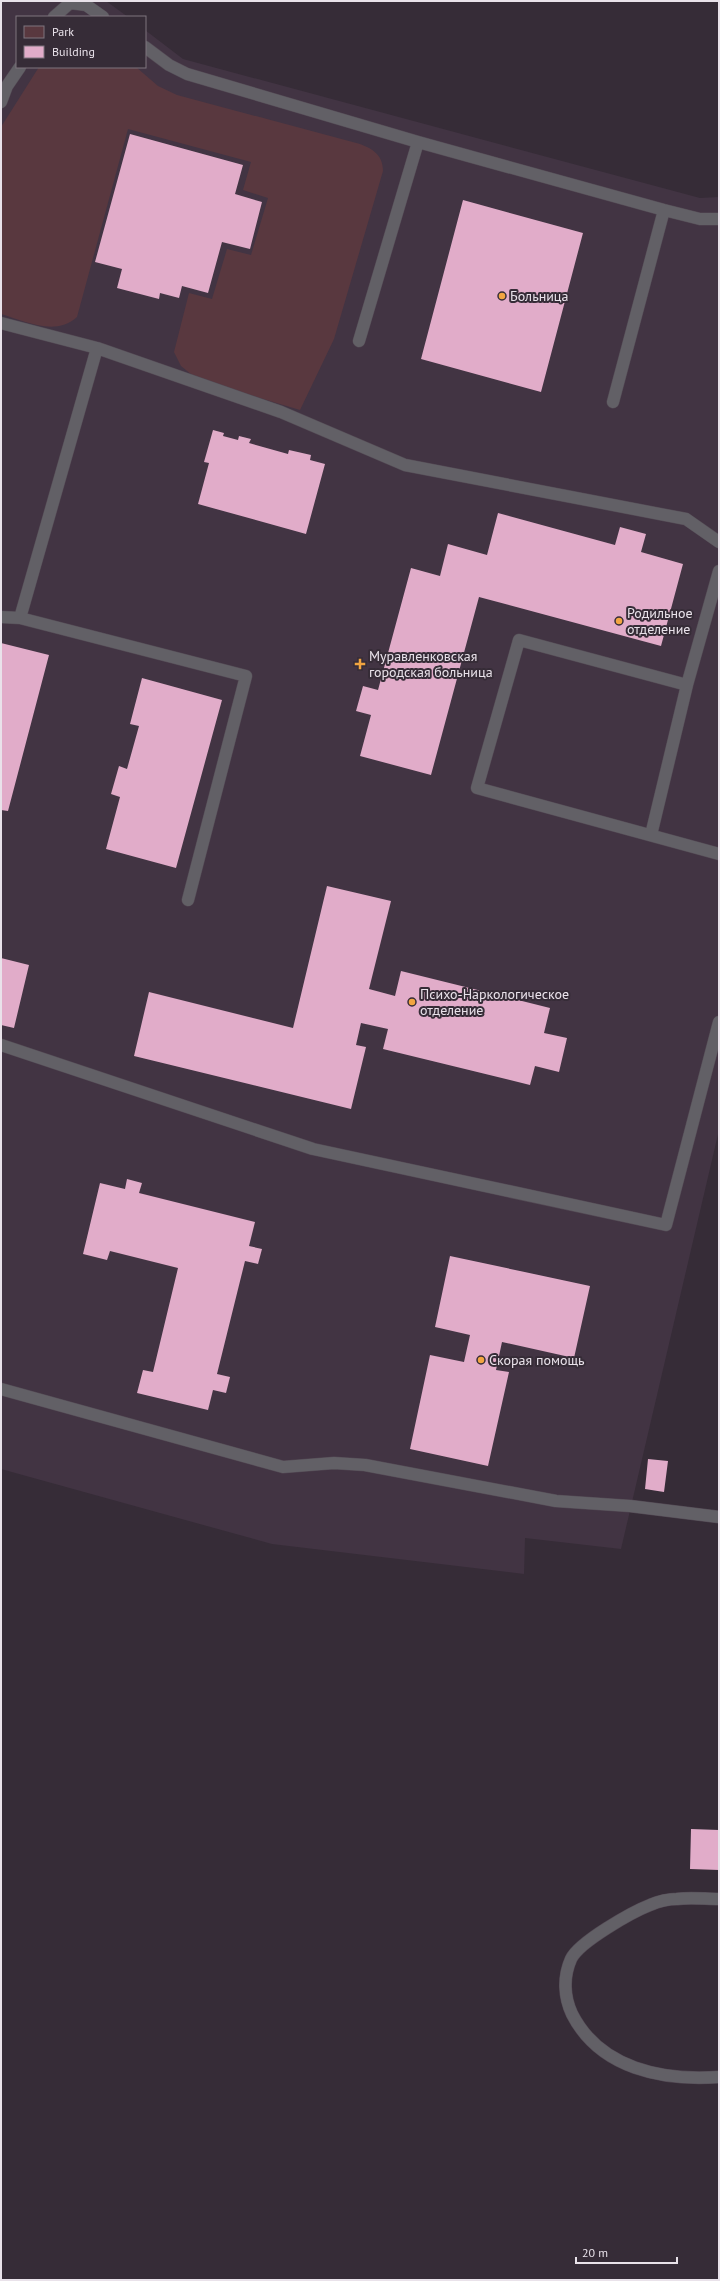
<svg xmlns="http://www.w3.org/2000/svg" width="720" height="2281" font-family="'PT Sans',sans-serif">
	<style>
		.built { fill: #423443 }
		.green { fill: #59383f }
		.building { fill: #e1acc9 }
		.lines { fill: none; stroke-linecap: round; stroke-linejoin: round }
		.lane-casing { stroke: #534954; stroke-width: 13 }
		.lane { stroke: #626066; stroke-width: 12 }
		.poi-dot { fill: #f2a541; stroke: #362c37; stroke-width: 1.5 }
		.labels { text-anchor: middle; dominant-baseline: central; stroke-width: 4; stroke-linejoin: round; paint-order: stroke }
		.poi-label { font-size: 14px; fill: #e9e2ea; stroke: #362c37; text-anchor: start }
	</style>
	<rect width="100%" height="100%" fill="#362c37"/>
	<!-- built -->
	<path class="built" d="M1,1H106L128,17H17V67H145V30L183,59L700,198L719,197V1130L621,1549L525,1538L524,1574L272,1544L1,1469Z"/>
	<!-- green -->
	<path class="green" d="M39,67H136L158,86L177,95L360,144C373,149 383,155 383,171L334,339L300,410L197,379L181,366L174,352L189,293L212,299L227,249L251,255L268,198L243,190L251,162L128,129L77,317C55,337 25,321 1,314V127Z"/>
	<!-- building -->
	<path class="building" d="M130,134L243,165L235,194L262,202L250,249L222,242L208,293L182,286L179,298L160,293L159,299L117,288L122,269L95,262Z
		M463,200L583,233L541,392L421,359Z
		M213,430L224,433L223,436L238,440L239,436L251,439L249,443L288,454L289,450L311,455L310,460L325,464L306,534L198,504L209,463L204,462Z
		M498,513L615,545L620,527L646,534L641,552L683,564L661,646L479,597L431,775L360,756L371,715L356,711L363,686L378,690L411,568L440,576L448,544L487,555Z
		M1,643L49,655L8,811L1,810Z
		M142,678L222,700L176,868L106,849L120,797L111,794L119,766L127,769L139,726L130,724Z
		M327,886L391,901L369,989L395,996L401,971L550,1008L544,1033L567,1038L559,1072L535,1066L530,1085L383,1049L388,1029L361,1023L356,1045L366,1047L351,1109L134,1056L149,992L293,1028Z
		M1,958L29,965L14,1028L1,1025Z
		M127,1179L142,1183L139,1193L255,1222L249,1246L262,1249L258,1264L245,1261L217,1374L230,1377L226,1393L213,1390L208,1410L137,1393L143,1370L153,1372L178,1268L110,1251L107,1260L83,1254L100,1183L125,1189Z
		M450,1256L590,1286L574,1358L502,1342L496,1370L509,1372L488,1466L410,1449L430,1355L464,1362L470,1335L435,1327Z
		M648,1459L668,1461L664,1492L645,1489Z
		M691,1829L719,1830V1870L690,1869Z"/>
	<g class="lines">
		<defs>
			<path id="lane" d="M54,17L70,3L86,5L103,17
				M145,47L169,65L187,74L418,142L664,210L700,219H719
				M1,102L7,86L20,67
				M1,323L97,348L281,412L405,465L686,519L719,542
				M359,341L418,142
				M613,402L664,210
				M1,617L20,618L246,676L188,900
				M20,618L97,348
				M687,685L519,640L477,788L719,854
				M651,835L687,685L719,571
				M1,1045L313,1149L666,1225L719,1022
				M1,1389L283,1467L334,1463L365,1465L556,1501L630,1506L719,1517
				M719,1899C705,1899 690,1897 677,1899C668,1899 657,1902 650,1905C632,1912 579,1942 571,1959C563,1977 564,1997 572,2014C600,2069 663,2081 719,2077"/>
		</defs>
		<!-- lane casing -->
		<use href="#lane" class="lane-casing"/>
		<!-- lane -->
		<use href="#lane" class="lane"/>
	</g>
	<!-- markers -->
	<g class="poi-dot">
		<circle cx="502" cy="296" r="4"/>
		<circle cx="619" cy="621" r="4"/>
		<path d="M358 658h4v4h4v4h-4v4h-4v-4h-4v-4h4z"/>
		<circle cx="412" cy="1002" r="4"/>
		<circle cx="481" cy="1360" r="4"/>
	</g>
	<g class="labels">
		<!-- poi labels -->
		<g class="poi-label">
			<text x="510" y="296">Больница</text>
			<text x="627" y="613">Родильное<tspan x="627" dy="16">отделение</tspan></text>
			<text x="369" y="656">Муравленковская<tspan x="369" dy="16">городская больница</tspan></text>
			<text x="420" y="994">Психо-Наркологическое<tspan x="420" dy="16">отделение</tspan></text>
			<text x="489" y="1360">Скорая помощь</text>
		</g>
	</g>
	<!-- border -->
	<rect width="720" height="2281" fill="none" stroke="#e9e2ea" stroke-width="4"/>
	<!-- legend -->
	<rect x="16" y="16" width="130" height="52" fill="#362c37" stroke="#7e757f"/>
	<rect x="24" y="26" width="20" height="12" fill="#59383f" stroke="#7e757f"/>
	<text x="52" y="36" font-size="12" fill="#e9e2ea">Park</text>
	<rect x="24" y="46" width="20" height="12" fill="#e1acc9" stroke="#7e757f"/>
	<text x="52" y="56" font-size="12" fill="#e9e2ea">Building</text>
	<!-- scale -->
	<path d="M576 2257v6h101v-6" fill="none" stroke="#e9e2ea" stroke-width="2"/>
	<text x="582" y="2257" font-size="12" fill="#e9e2ea" stroke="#362c37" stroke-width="3" paint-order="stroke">20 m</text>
</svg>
